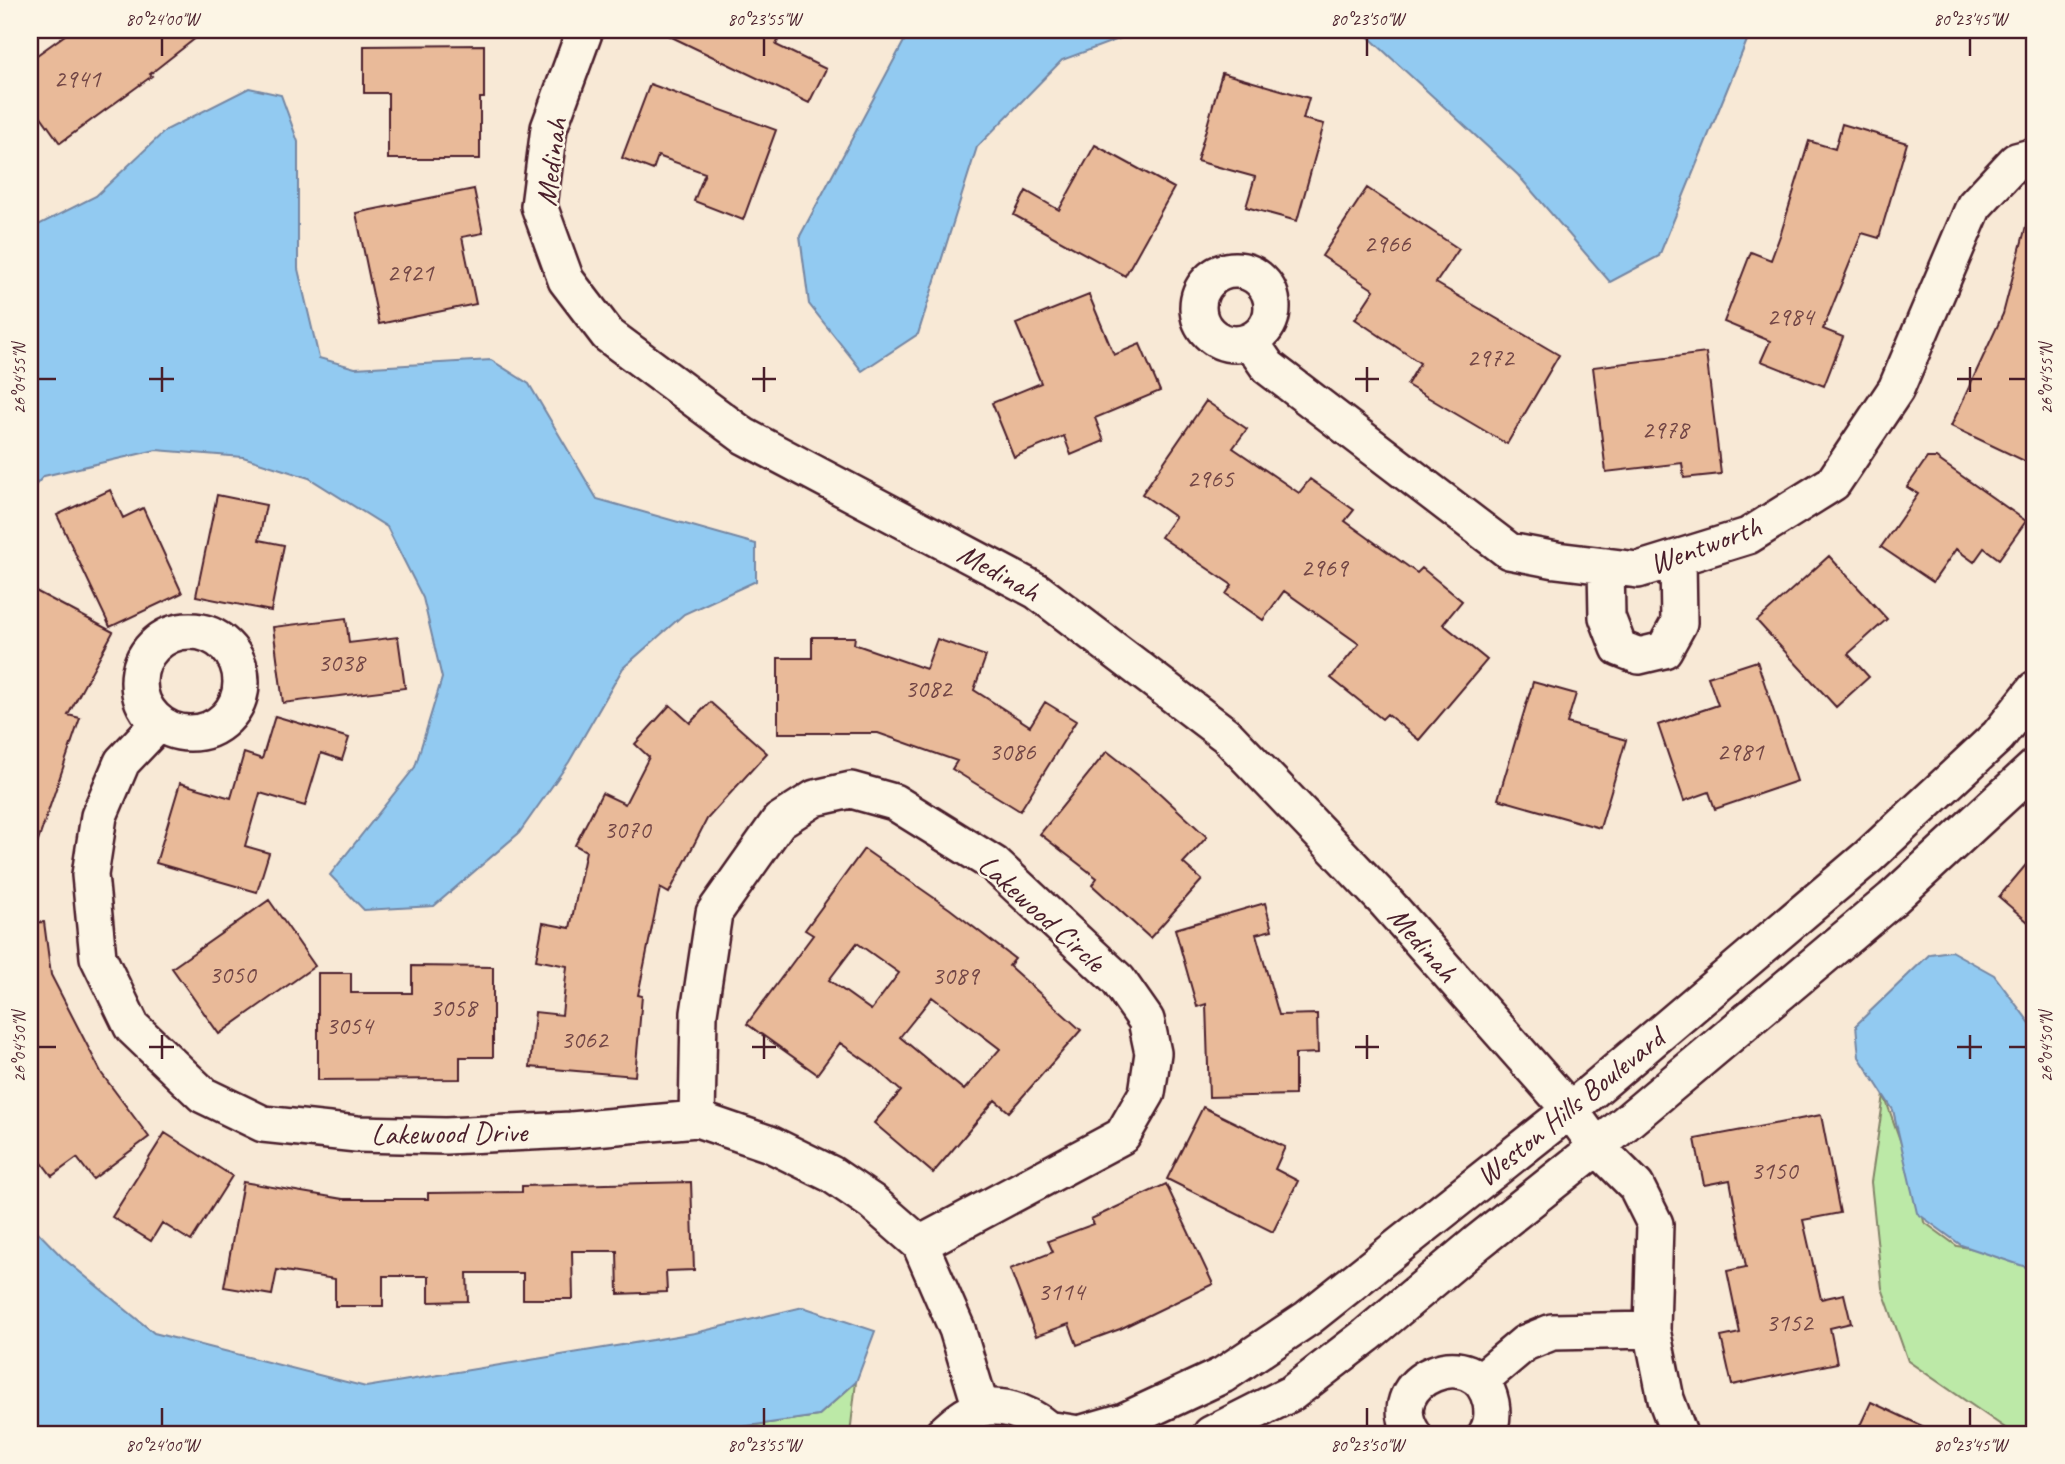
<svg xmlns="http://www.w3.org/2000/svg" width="2065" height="1464" font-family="Caveat,sans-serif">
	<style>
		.green { fill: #bce9a7; stroke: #838469; stroke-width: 2 }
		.water { fill: #92caf1; stroke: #7586a2; stroke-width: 2 }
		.building { fill: #e9ba99; stroke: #4a1f2b; stroke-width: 2; fill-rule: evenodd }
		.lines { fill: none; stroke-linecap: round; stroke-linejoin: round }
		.minor-casing { stroke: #4a1f2b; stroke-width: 40 }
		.minor { stroke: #fcf5e5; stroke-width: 35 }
		.ticks { fill: none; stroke: #4a1f2b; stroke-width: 2.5 }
		.labels { text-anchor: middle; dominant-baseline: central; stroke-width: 5; stroke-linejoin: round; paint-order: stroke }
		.number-label { font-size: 26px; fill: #724646 }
		.street-label { font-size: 30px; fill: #4a1f2b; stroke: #fcf5e5 }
		.neatline { fill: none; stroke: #4a1f2b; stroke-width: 2.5 }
		.ticks-label { font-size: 18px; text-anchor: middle; fill: #4a1f2b }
	</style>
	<rect width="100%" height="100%" fill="#f8e9d6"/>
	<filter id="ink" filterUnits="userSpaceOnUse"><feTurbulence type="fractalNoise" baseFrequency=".0143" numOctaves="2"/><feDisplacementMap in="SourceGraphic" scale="14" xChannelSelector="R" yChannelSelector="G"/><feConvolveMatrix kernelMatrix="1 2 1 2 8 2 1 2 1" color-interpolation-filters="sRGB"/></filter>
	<g filter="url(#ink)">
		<!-- green -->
		<path class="green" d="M1884,1095L1918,1191L1924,1222L1957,1246L2035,1258V1434H2014L1908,1361L1882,1288L1871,1182Z
			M856,1382L850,1434H720L741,1427L818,1416Z"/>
		<!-- water -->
		<path class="water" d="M910,30H1143L1062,60L977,147L918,334L862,371L809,304L800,236Z
			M1361,30H1838L1748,38L1659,256L1610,282L1518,175Z
			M249,88L281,95L298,142V269L319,358L355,368L491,360L529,384L597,499L756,544V581L684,614L623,668L569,762L519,833L434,906L364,910L330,875L415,767L442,678L423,598L387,527L309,478L243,457L156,450L44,476L30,491V229L96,196L166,130Z
			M1951,951L1994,975L2035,1030V1270L1961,1245L1917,1213L1893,1110L1859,1057L1856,1025L1930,954Z
			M30,1224L63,1258L154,1333L366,1387L695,1333L803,1307L875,1331L856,1382L818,1416L741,1427L720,1434H30Z"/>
		<!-- building -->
		<path class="building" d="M72,30H206L150,74L152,76L60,143L30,101V60Z
			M657,30H783L776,45L826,69L809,103Z
			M484,45V98H480V159H388V93H364V46Z
			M1222,73L1309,98L1303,119L1324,124L1297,221L1246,207L1255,177L1197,161Z
			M650,84L776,130L743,220L694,201L705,173L658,156L653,170L622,158Z
			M1842,124L1907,143L1879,238L1862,233L1823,329L1843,337L1824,386L1761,361L1770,341L1724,322L1751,252L1771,260L1781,233L1809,141L1835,149Z
			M1095,145L1174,188L1125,276L1014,215L1026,191L1059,210Z
			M1367,188L1459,249L1436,283L1559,355L1507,444L1407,385L1420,363L1355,319L1374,290L1322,256Z
			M474,189L483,233L462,237L476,304L379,324L356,213Z
			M2027,222L2035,223V466L1951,426L2003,314Z
			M1089,295L1114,355L1140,344L1160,391L1095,418L1104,441L1071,455L1064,436L1014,457L992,403L1041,383L1016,324Z
			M1706,353L1721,474L1684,478L1682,463L1606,472L1593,367Z
			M1206,401L1247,429L1233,448L1299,493L1310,479L1354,510L1345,521L1417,573L1422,568L1462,601L1443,624L1487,660L1419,740L1387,714L1382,719L1331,678L1359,644L1284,591L1263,620L1226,594L1232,585L1161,537L1175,517L1142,494Z
			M1927,458H1936L2026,521L1999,559L1984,548L1974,562L1956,549L1933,582L1881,547L1918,494L1907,487Z
			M110,490L123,518L143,508L182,593L110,627L57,515Z
			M217,495L266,505L259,540L284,545L271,611L196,596Z
			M1829,556L1887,619L1848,654L1869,677L1836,707L1757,621Z
			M30,588L113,632L68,715L80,718L34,853H30Z
			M346,618L349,643L398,637L405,688L283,703L273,627Z
			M812,637H855L854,644L926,669L937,639L986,656L974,690L1030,726L1045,702L1076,721L1020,811L952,769L957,761L878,733H778V658H812Z
			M1757,661L1797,781L1715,809L1709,792L1684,801L1658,725L1718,705L1708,677Z
			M1533,682L1576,694L1567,723L1626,740L1600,828L1498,799Z
			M710,702L767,753L707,819L669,893L660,888L638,995L642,996L635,1076L530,1067L535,1012L562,1015L567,966L536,960L543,923L570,928L586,851L575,845L602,793L625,804L649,757L635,744L670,705L690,723Z
			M275,716L349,738L342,760L321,753L305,806L260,793L245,846L269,853L257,892L156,863L180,783L231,798L244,753L262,759Z
			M1107,751L1153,787L1207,837L1183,863L1202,880L1150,938L1092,885L1097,878L1040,834Z
			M864,849L950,909L1015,959L1009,966L1081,1030L1009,1112L995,1100L933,1173L874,1123L901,1091L873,1066L840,1043L817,1074L747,1024L813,935L805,930ZM857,943L899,973L871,1010L829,980ZM932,997L1000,1049L964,1090L900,1037Z
			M2035,854V928L1999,897Z
			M269,900L315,966L219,1034L172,968Z
			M1265,903L1272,930L1256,934L1279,1015L1317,1014L1318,1053L1295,1054V1095L1209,1097L1206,1004L1197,1007L1175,929Z
			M44,922L51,975L102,1074L149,1137L93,1179L77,1158L52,1176L30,1147V923Z
			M412,966L493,967V1057H460V1079L318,1080V973H351V993H412Z
			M1203,1107L1285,1147L1275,1169L1298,1181L1273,1232L1167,1179Z
			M1821,1115L1840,1213L1803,1220L1821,1299L1844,1294L1851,1323L1830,1328L1837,1363L1732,1385L1721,1337L1740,1333L1727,1271L1746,1267L1730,1180L1704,1185L1695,1139Z
			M165,1133L232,1176L191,1241L162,1223L151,1241L112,1217Z
			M243,1182L343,1199H428V1193L522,1192V1186L691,1182L694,1270L666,1271L667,1292L618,1294L617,1251H572L573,1299H523V1273H467L468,1301L429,1302V1276H383V1306H335V1279L277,1270L272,1295L224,1287Z
			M1166,1184L1213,1284L1120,1329L1077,1345L1069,1324L1036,1336L1010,1269L1053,1252L1048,1241L1094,1224L1091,1219Z
			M1871,1402L1939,1434H1856Z"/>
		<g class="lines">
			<defs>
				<path id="minor" d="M585,30L549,128L539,206L566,280L608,335L744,436L1037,591L1226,735L1385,901L1570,1110L1597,1147L1636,1186L1655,1224L1652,1330L1666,1399L1679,1434
					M1198 307a37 37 0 1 1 74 0a37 37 0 1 1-74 0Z
					M1250,341L1268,367L1509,551L1556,560L1638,570L1748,536L1833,483L1896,389L1974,206L2016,161L2035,156
					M1606,566L1607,617L1619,648L1639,656L1664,650L1679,623L1678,558
					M139 682a51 51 0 1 1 102 0a51 51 0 1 1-102 0Z
					M158,724L122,762L99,816L90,875L98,957L132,1027L203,1095L263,1124L357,1134L446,1136L571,1130L697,1119L770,1144L831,1174L872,1202L920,1244L957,1329L981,1408
					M697,1119L699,1013L714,913L779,821L815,798L851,790L894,802L994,864L1118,980L1146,1020L1153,1053L1147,1093L1122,1136L920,1244
					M1480,1381L1525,1343L1552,1332L1652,1330
					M1047,1429L1079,1434L1124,1421L1223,1375L1308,1318L1570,1110L1869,856L1998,736L2035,689
					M943,1434C954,1424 966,1413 980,1409C1005,1402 1036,1416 1052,1434
					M1211,1434L1292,1393L1367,1335L1478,1242L1597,1147L1892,899L2035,767
					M1413,1434C1377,1380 1477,1338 1491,1403C1493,1414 1492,1425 1486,1434"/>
			</defs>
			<!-- minor casing -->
			<use href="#minor" class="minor-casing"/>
			<!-- minor -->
			<use href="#minor" class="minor"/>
		</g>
	</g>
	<!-- ticks -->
	<path class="ticks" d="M162,38V56M764,38V56M1367,38V56M1970,38V56M162,367V392M764,367V392M1367,367V392M1970,367V392M38,379H56M149,379H174M752,379H776M1355,379H1379M1957,379H1982M2009,379H2026M162,1035V1059M764,1035V1059M1367,1035V1059M1970,1035V1059M38,1047H56M149,1047H174M752,1047H776M1355,1047H1379M1957,1047H1982M2009,1047H2026M162,1408V1426M764,1408V1426M1367,1408V1426M1970,1408V1426"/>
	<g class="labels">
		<!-- number labels -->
		<g class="number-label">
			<text x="77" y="78">2941</text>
			<text x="1387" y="243">2966</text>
			<text x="410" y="272">2921</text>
			<text x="1790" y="316">2984</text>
			<text x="1490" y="357">2972</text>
			<text x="1665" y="429">2978</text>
			<text x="1210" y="478">2965</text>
			<text x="1324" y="567">2969</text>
			<text x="341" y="662">3038</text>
			<text x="928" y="688">3082</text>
			<text x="1012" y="751">3086</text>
			<text x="1740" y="751">2981</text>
			<text x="627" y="829">3070</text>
			<text x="232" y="974">3050</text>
			<text x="955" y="975">3089</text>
			<text x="453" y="1007">3058</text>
			<text x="349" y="1025">3054</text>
			<text x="584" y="1039">3062</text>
			<text x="1774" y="1170">3150</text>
			<text x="1061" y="1291">3114</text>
			<text x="1789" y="1322">3152</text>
		</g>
		<!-- street labels -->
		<g class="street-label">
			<text transform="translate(551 162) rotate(-83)">Medinah</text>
			<text transform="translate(1705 545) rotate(-20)">Wentworth</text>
			<text transform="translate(999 572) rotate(29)">Medinah</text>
			<text transform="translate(1042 913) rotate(42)">Lakewood Circle</text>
			<text transform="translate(1423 944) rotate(49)">Medinah</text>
			<text transform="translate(1570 1107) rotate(-39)">Weston Hills Boulevard</text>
			<text transform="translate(449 1133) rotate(-1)">Lakewood Drive</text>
		</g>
	</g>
	<!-- margin -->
	<rect width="2065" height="1464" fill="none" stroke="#fcf5e5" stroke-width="77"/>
	<rect x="38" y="38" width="1988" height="1388" class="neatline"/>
	<g class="ticks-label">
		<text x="162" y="25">80°24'00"W</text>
		<text x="764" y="25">80°23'55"W</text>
		<text x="1367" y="25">80°23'50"W</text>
		<text x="1970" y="25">80°23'45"W</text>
		<text transform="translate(19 379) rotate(-90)" y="6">26°04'55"N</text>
		<text transform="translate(2046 379) rotate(-90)" y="6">26°04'55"N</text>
		<text transform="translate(19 1047) rotate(-90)" y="6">26°04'50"N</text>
		<text transform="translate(2046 1047) rotate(-90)" y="6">26°04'50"N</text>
		<text x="162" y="1451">80°24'00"W</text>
		<text x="764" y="1451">80°23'55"W</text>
		<text x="1367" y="1451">80°23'50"W</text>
		<text x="1970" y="1451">80°23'45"W</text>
	</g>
</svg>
